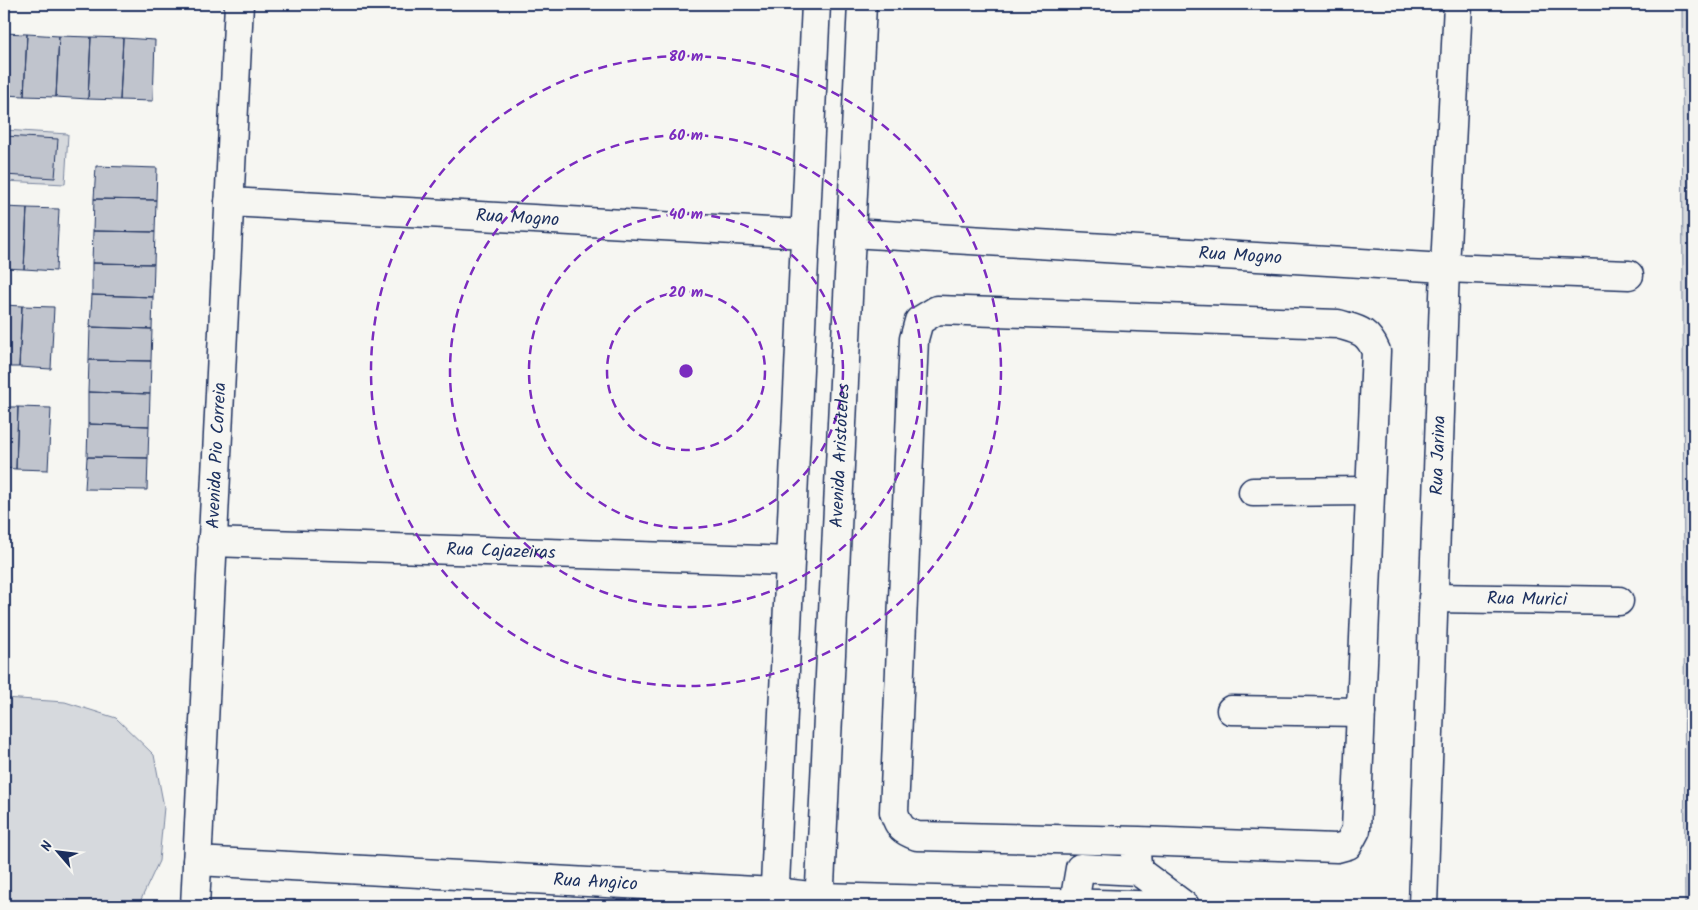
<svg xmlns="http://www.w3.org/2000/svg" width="1698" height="910" font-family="Kalam,sans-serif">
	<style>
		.green { fill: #d6d9dd; stroke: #78849e }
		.building { fill: #c0c4cd; stroke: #1b2f5e }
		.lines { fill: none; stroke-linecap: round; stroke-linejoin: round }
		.minor-casing { stroke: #1b2f5e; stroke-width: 31 }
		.minor { stroke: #f6f6f2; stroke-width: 28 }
		.ring { fill: none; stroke: #7b2cbf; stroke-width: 2.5; stroke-dasharray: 9 6 }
		.labels { text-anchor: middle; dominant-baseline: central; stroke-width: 5; stroke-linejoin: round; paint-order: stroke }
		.street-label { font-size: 18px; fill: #1b2f5e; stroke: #f6f6f2 }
		.centre { fill: #7b2cbf; stroke: #f6f6f2; stroke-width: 2.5 }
		.ring-label { font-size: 15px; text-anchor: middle; font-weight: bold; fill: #7b2cbf; stroke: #f6f6f2; stroke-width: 5; stroke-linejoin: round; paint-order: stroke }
	</style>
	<rect width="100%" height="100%" fill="#f6f6f2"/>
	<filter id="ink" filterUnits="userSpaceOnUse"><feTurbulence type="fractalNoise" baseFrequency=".02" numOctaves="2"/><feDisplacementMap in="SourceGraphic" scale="10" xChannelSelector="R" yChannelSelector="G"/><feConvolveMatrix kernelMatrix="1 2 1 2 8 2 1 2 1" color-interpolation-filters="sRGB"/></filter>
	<g filter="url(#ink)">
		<!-- green -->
		<path class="green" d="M1682,4H1694V906H1685Z
			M4,130L68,134L65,184L4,181Z
			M4,698L65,702L116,718L154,755L164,807L159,861L138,906H4Z"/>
		<!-- building -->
		<path class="building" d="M4,33L27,34L24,96L4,95Z
			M27,34L59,36L56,97L24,96Z
			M59,36L91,37L88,99L56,97Z
			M91,37L123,38L120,100L88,99Z
			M123,38L155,40L153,101L120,100Z
			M4,136L58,139L55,178L4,175Z
			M96,166L157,168L156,200L94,199Z
			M94,199L156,200L155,232L93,231Z
			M4,207L27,208L24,269L4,268Z
			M27,208L59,209L56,271L24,269Z
			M93,231L155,232L154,264L92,263Z
			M92,263L154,264L153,297L92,295Z
			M92,295L153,297L152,329L90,327Z
			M4,305L22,306L19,367H4Z
			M22,306L54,307L51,369L19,367Z
			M90,327L152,329L151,361L89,360Z
			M89,360L151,361L150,394L88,392Z
			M88,392L150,394L149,426L88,424Z
			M4,407H18L16,469L4,468Z
			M18,407L51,408L48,470L16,469Z
			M88,424L149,426L148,458L87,457Z
			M87,457L148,458L147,490L85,489Z"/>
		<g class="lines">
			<defs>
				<g id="minor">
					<path id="s1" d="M229,202L805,234"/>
					<path id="s2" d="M851,233L1445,268L1629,275"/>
					<path d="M1253,492L1370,491"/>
					<path id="s3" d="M212,542L790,561"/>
					<path id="s4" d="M1433,598L1619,601"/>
					<path d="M1231,710L1361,712"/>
					<path id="s5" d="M197,861L775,892L819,897L1173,906"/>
					<path d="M1138,871L1136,855L1139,841L1337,848L1348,845L1356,830L1376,351C1367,330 1358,330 1338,324L937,310L919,321L914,339L894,812C899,828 903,831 917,836L1139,841"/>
					<path d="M1074,903L1080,868L1138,871L1185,906"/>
					<path id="s6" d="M195,906L239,4"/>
					<path d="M774,906L816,4"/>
					<path id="s7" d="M819,906L862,4"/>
					<path id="s8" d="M1423,906L1445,268L1458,4"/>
				</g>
			</defs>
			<!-- minor casing -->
			<use href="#minor" class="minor-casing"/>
			<!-- minor -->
			<use href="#minor" class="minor"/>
		</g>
	</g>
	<!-- distance rings -->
	<g class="ring">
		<circle cx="686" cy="371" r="79"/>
		<circle cx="686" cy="371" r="157"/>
		<circle cx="686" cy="371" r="236"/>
		<circle cx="686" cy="371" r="315"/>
	</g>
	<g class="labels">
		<!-- street labels -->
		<g class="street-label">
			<text stroke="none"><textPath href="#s1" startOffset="289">Rua Mogno</textPath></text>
			<text stroke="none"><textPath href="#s2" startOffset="390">Rua Mogno</textPath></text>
			<text stroke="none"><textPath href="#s6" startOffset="451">Avenida Pio Correia</textPath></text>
			<text stroke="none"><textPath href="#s7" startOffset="451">Avenida Aristóteles</textPath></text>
			<text stroke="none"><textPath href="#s8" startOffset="451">Rua Jarina</textPath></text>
			<text stroke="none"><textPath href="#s3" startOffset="289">Rua Cajazeiras</textPath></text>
			<text stroke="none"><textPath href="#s4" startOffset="94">Rua Murici</textPath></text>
			<text stroke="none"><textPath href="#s5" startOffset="399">Rua Angico</textPath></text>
		</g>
	</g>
	<circle cx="686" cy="371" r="8" class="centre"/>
	<g class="ring-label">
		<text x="686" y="61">80 m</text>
		<text x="686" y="140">60 m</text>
		<text x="686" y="219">40 m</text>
		<text x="686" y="297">20 m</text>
	</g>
	<!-- margin -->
	<rect width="1698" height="910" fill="none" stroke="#f6f6f2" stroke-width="20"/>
	<rect x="10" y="10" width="1678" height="890" fill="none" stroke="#1b2f5e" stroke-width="2" filter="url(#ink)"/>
	<!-- north arrow -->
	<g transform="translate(58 852) rotate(298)" stroke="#f6f6f2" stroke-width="4" paint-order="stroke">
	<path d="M0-4L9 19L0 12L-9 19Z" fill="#1b2f5e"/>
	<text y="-8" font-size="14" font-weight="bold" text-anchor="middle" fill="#1b2f5e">N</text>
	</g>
</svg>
